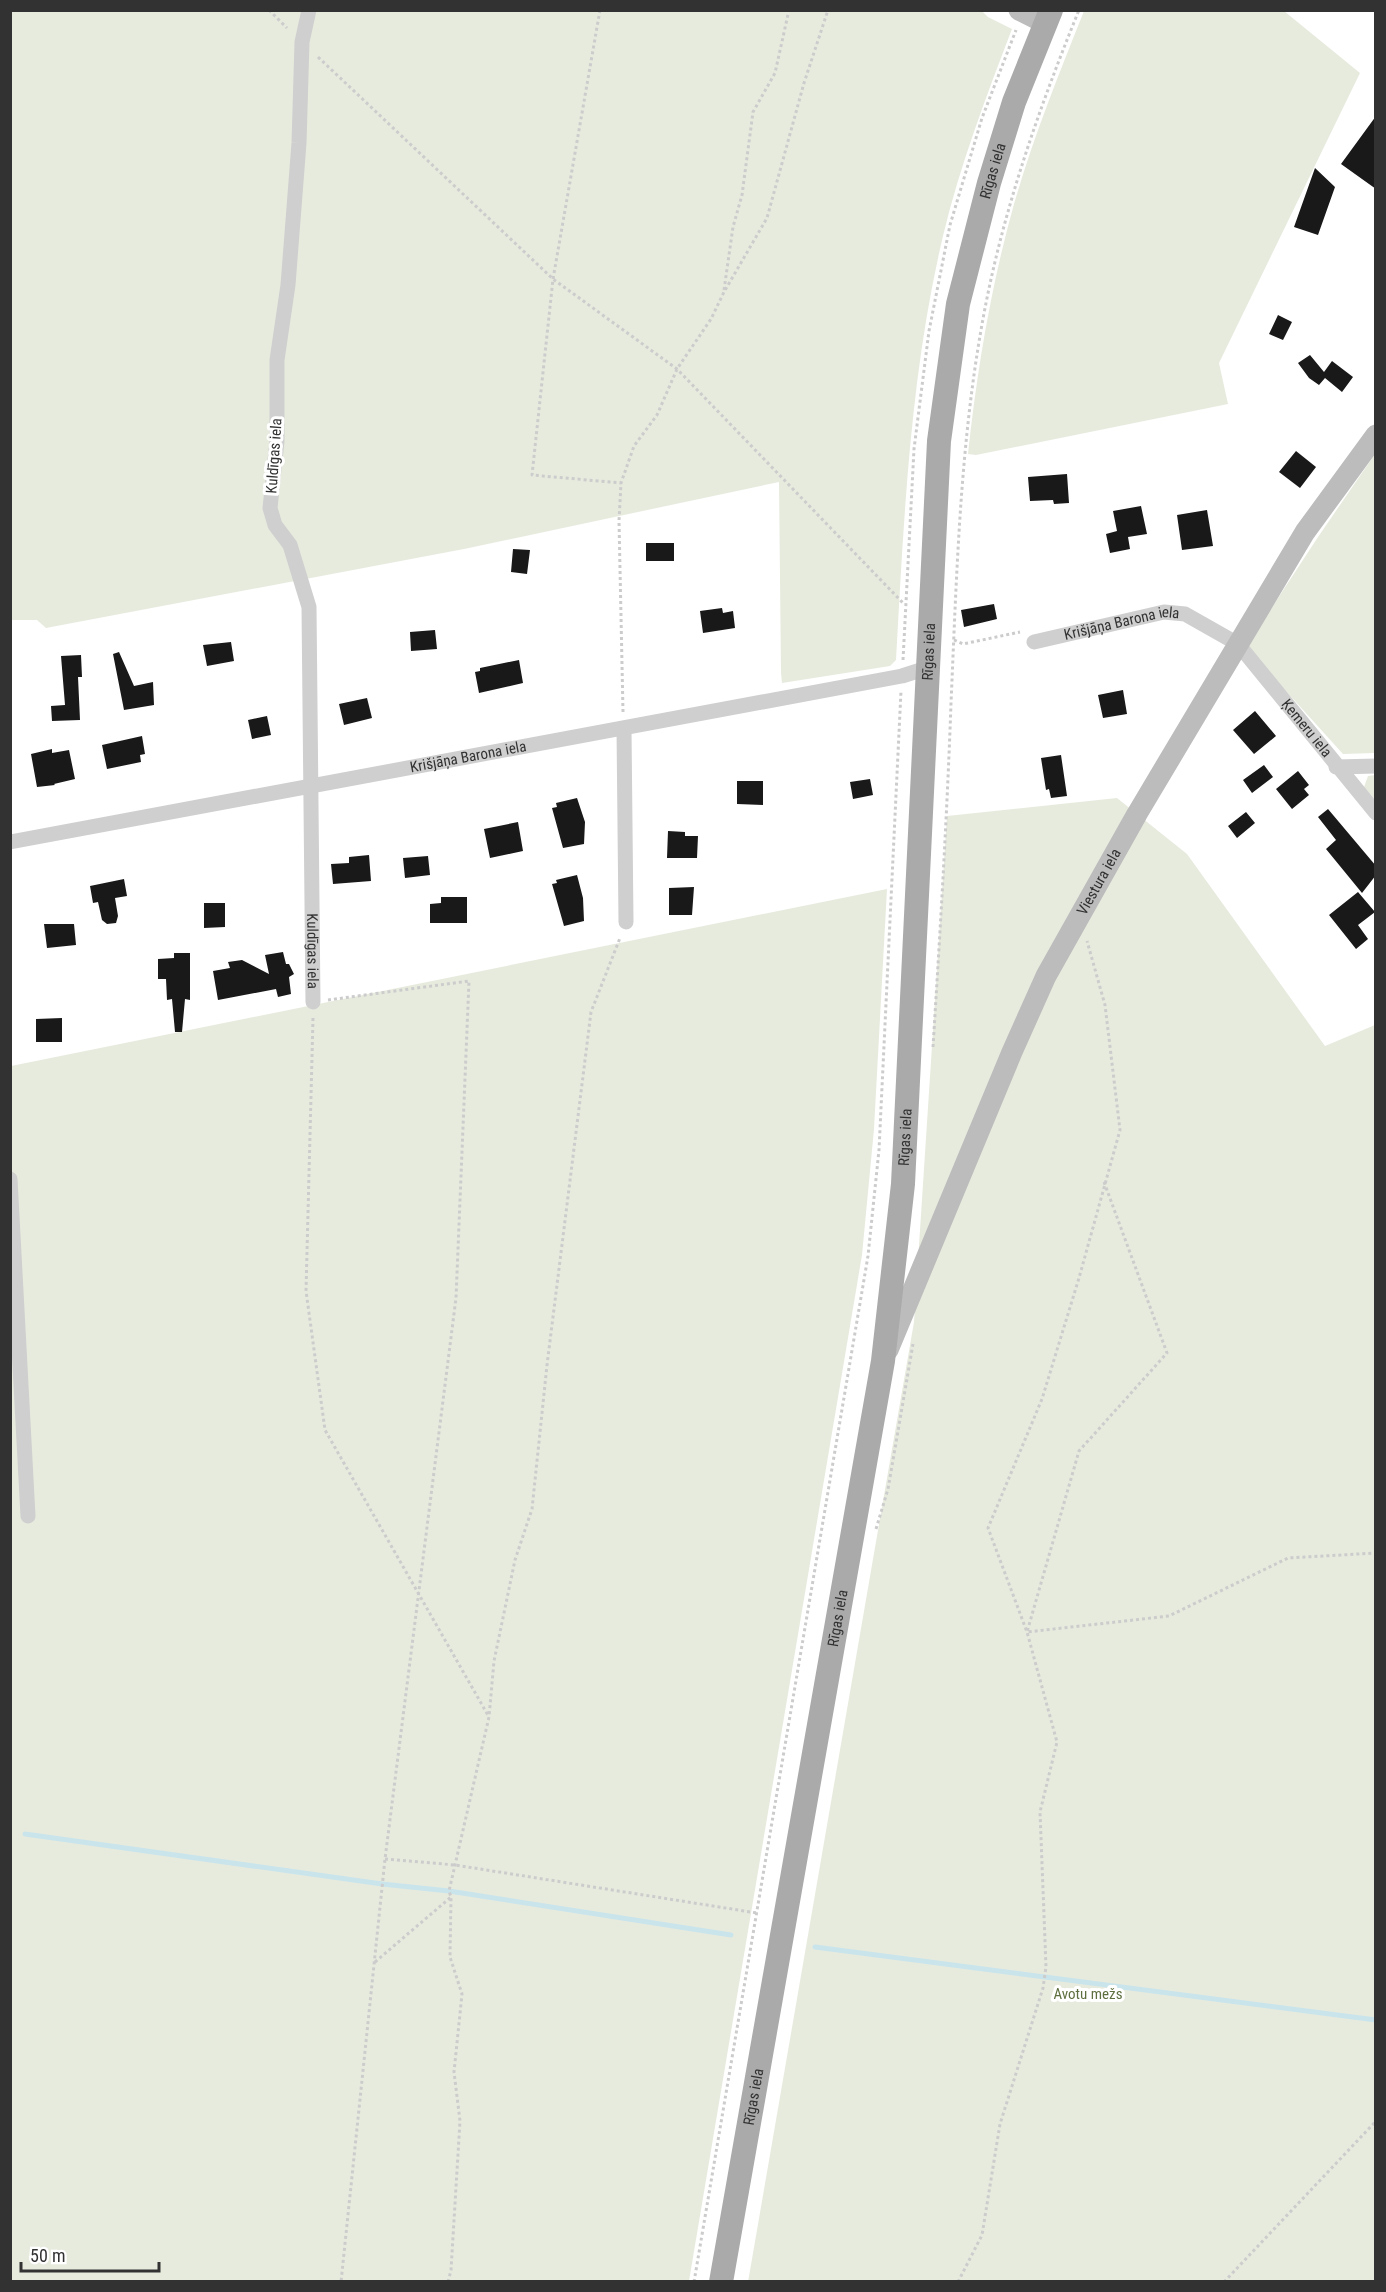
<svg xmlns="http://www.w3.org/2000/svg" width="1386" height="2292" font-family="'Roboto Condensed',sans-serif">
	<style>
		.green { fill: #e7ebde }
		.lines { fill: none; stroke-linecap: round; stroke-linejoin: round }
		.stream { stroke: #cae4ec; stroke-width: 5 }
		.building { fill: #191919 }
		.path { stroke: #ccc; stroke-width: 3; stroke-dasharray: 3 3; stroke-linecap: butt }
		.street { stroke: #cfcfcf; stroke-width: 15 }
		.secondary { stroke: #bcbcbc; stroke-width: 21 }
		.primary { stroke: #aaa; stroke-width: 24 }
		.labels { text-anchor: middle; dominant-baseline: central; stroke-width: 6; stroke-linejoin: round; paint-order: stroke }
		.street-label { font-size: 15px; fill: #323232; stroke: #fff }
		.park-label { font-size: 15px; fill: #5d6f3e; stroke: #fff }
	</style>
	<rect width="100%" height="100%" fill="#fff"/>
	<!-- green -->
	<path class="green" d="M981,10L988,17L1012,29C986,97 960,165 943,236C910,375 904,518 896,660L890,666L782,683L781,673L779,482L464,549L46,628L37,620H11L10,11Z
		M1084,11H1284L1360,73L1219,363L1228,404L976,455L968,454C977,370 991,286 1014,204C1033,138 1059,74 1084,11Z
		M1375,454V753L1343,754L1246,647L1318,537Z
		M1375,775V800L1364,787L1368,776Z
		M1117,798L1187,854L1325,1046L1375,1025V2281L748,2282L914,1322L947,816Z
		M887,889L874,1129L862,1255L689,2281L11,2282V1066Z"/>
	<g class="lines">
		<!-- stream -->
		<path class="stream" d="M25,1834L382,1884L449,1891L731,1935
			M815,1947L1376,2020"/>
	</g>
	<!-- building -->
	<path class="building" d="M1376,116V189L1341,164Z
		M1315,168L1335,187L1318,235L1294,227Z
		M1278,315L1292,322L1283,340L1269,334Z
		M1310,355L1324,372L1332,361L1353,377L1342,392L1325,378L1319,385L1309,378L1298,363Z
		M1296,451L1316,467L1300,488L1279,472Z
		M1067,474L1069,503L1054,504L1053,500L1030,501L1028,477Z
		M1141,506L1147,534L1128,537L1130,549L1110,553L1106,534L1117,531L1113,511Z
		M1207,510L1213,546L1182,550L1177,515Z
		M646,543H674V561H646Z
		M513,549L530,550L527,574L511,572Z
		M994,604L997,619L964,627L961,610Z
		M722,608L723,613L733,611L735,628L703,633L700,611Z
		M435,630L437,649L411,651L410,632Z
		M231,642L234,661L207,666L203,645Z
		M119,652L134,686L153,682L154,705L124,710L113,654Z
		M81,655L82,677H78L80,720L52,721L51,706L65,705L61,656Z
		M519,660L523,683L479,693L475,672L480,671V668Z
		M1123,690L1127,714L1103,718L1098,695Z
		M367,698L372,718L344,725L339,704Z
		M1255,711L1276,736L1254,754L1233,730Z
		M267,716L271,735L252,739L248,720Z
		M142,736L145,754L140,755L141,762L107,769L102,745Z
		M52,749V753L69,750L75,779L54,784L55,785L37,787L31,754Z
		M1061,755L1067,796L1051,798L1049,789L1046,790L1041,758Z
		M1264,765L1273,777L1252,793L1243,780Z
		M1298,771L1309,785L1304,789L1309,795L1292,809L1276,789Z
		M870,779L873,795L853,799L850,782Z
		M737,781H763V805L737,804Z
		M577,798L585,822L584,844L563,848L552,808L557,807L556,803Z
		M1328,809L1376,866V875L1362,893L1326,849L1336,840L1318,817Z
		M1246,812L1255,823L1237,838L1228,826Z
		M518,822L523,851L490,858L484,829Z
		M668,831L685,832V836H698L697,858H667Z
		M369,855L371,881L333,884L331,864L349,863V857Z
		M428,856L430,875L405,878L403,858Z
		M577,875L583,898L584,921L564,926L552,884L557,883L556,880Z
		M124,879L127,896L115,898L118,916L116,923L107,924L102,920L98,902L93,903L90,886Z
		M694,887L692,915H669V888Z
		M1358,892L1375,912L1358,925L1368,939L1356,949L1329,915Z
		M441,897H467V923H430V904L441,903Z
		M204,903H225V927L204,928Z
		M44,924H74L76,945L47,948Z
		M283,952L286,964H289L294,974L289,977L291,994L278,997L276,989L218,1000L213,971L230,968L228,962L242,960L269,974L265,955Z
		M174,953H190V1000L185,999L182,1032H175L172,999L167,1000L166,979H158V959L174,958Z
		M62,1018V1042H36V1019Z"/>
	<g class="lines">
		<!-- path -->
		<path class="path" d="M269,10L287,28
			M600,10L553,279L532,475L621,483
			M318,57L553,279L677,369L904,604
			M724,290L733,227L742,195L753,112L775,73L789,10
			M954,640L963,644L1020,632
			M903,660L914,449L929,331L950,225L982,118L1016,30
			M623,712L619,521L621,483L634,446L657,415L677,369L711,319L724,292L767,218L804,83L828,10
			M328,1000L469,981L456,1298L385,1859L341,2282
			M313,1018L306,1291L325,1430L489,1717
			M933,1047C940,933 947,818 951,703C957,569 960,435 986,303C1006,202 1040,106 1079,10
			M1104,1182L1167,1353L1079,1451L1027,1632L1169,1616L1288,1558L1376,1553
			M876,1529L888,1489L913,1344
			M385,1859L455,1865L757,1913
			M375,1962L451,1897
			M448,2282L451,2270L460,2121L454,2072L462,1994L450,1957L451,1897L449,1891L489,1717L494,1661L515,1560L532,1509L547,1365L591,1012L620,938
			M694,2282L868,1256L879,1150L901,691
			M958,2282L982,2235L1000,2124L1043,1988L1046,1967L1040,1812L1057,1742L1027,1632L988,1528L1042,1399L1079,1278L1120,1130L1105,1005L1087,941
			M1224,2282L1376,2121"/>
		<!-- street -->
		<g class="street">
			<path id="s1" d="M309,10L302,42L299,143L288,285L277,360V441L270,508L275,525L290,545L309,607L313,1002"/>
			<path id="s2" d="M1034,642L1164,612L1185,614L1238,644L1376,813"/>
			<path d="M624,729L626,922"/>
			<path d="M1336,767L1376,766"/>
			<path id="s3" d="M10,842L902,676L927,668"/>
			<path d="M10,1179L28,1516"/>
		</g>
		<!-- secondary -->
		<g class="secondary">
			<path d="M1019,10L1045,23"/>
			<path id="s4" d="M888,1350L1012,1052L1046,976L1137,814L1305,532L1376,435"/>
		</g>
		<!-- primary -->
		<path class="primary" id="s5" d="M721,2282L883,1361L903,1184L939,441L958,304L989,183L1014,102L1051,10"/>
	</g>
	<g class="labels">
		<!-- street labels -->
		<g class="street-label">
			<text stroke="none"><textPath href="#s5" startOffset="2133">Rīgas iela</textPath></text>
			<text transform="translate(274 456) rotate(-86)">Kuldīgas iela</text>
			<text stroke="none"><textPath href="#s2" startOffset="90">Krišjāņa Barona iela</textPath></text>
			<text stroke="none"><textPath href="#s5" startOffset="1646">Rīgas iela</textPath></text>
			<text stroke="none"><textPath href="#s2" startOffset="324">Ķemeru iela</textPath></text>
			<text stroke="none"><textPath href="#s3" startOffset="466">Krišjāņa Barona iela</textPath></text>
			<text stroke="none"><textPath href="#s4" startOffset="514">Viestura iela</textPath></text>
			<text stroke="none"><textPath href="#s1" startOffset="952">Kuldīgas iela</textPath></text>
			<text stroke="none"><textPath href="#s5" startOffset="1160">Rīgas iela</textPath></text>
			<text stroke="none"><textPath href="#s5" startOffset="674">Rīgas iela</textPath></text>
			<text stroke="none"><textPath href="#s5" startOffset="188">Rīgas iela</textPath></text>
		</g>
		<!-- park labels -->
		<g class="park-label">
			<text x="1088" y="1994">Avotu mežs</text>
		</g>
	</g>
	<!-- border -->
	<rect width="1386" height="2292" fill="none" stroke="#323232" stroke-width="24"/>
	<!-- scale -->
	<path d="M21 2262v9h138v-9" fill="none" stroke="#323232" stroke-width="3"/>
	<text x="30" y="2262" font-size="18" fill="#323232" stroke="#ffffff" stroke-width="4.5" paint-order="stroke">50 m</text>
</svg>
